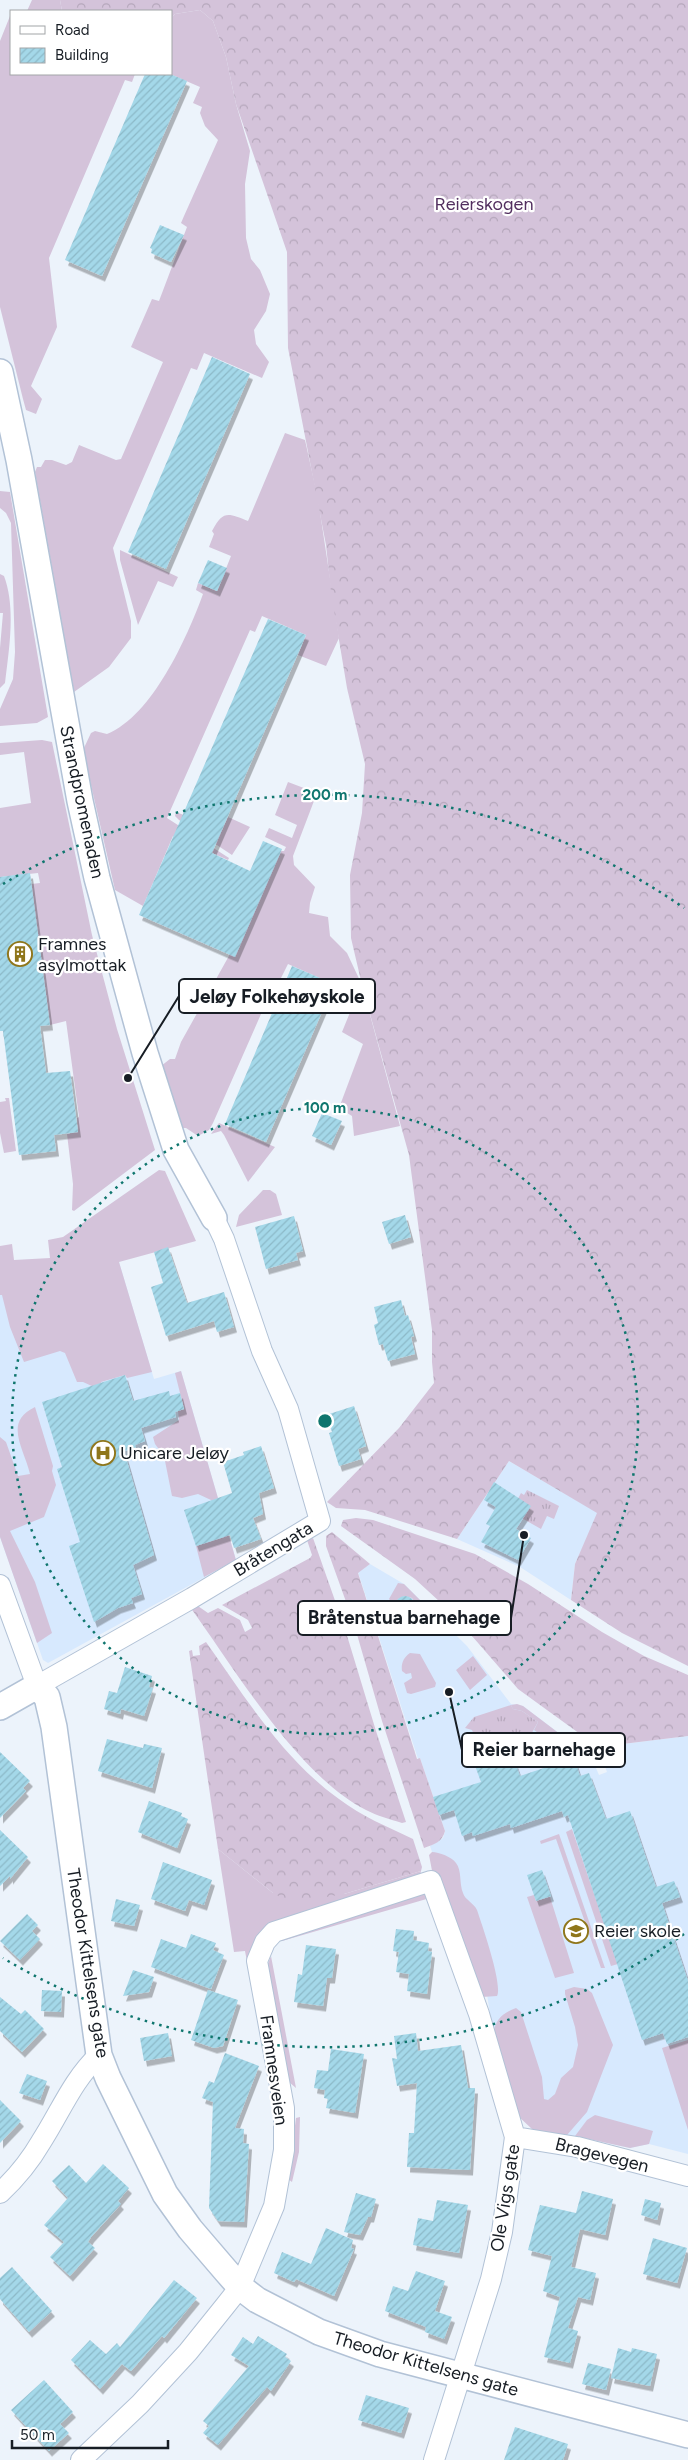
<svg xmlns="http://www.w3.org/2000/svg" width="688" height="2460" font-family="Figtree,sans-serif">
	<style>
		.built { fill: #d7e9fe }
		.grass { fill: #d4c3da }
		.forest { fill: url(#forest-crowns) }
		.park { fill: url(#park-tufts) }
		.building { fill: url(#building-hatch); filter: url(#shadow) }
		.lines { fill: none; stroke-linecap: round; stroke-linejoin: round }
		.minor-casing { stroke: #b2c2d6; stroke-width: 22 }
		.tertiary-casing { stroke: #b2c2d6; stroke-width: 28 }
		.minor { stroke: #fff; stroke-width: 20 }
		.tertiary { stroke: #fff; stroke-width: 25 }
		.ring { fill: none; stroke: #0f766e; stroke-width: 2.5; stroke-dasharray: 2.5 5 }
		.labels { text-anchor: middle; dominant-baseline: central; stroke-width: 4.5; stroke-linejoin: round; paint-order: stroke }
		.park-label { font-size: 18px; fill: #522f5f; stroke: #fff }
		.street-label { font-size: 18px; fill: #171d24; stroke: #fff }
		.poi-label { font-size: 18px; fill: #171d24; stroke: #fff; text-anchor: start }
		.centre { fill: #0f766e; stroke: #fff; stroke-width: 2.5 }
		.ring-label { font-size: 15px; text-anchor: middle; font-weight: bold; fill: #0f766e; stroke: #fff; stroke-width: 4.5; stroke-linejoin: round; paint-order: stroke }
		.leader { fill: none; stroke: #171d24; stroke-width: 2 }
		.callout-dot { fill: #171d24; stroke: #fff; stroke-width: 2 }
		.callout { fill: #fff; stroke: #171d24; stroke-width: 2 }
		.callout-label { font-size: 19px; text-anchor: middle; font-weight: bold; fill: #171d24 }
	</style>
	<defs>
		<pattern id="forest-crowns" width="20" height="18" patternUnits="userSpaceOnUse" patternTransform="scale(1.25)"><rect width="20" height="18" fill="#d4c3da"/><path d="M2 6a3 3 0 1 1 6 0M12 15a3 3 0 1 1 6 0" fill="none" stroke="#b5a7bb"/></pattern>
		<pattern id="park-tufts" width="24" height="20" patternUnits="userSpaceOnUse" patternTransform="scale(1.25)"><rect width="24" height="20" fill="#d4c3da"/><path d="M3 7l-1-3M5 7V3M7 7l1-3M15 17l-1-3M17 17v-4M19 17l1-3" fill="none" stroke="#b5a7bb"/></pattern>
		<pattern id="building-hatch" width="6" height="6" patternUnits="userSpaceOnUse" patternTransform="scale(1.25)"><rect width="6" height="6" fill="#a4d8e9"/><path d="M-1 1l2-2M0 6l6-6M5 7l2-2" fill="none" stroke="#8cb9c8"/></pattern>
		<filter id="shadow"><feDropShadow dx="3" dy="5.5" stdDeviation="0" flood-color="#0004"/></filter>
	</defs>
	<rect width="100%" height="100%" fill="#ecf3fb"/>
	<!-- built -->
	<path class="built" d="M119,1262L154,1379L181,1371L236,1560L48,1663L43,1660L0,1537V1295Z
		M509,1461L598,1513L575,1564L571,1600L520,1567L457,1539Z
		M370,1564L404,1584L467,1646L511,1704L523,1706L585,1753L593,1761L599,1775L607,1772L598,1747L688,1736V2154L649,2144L630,2148L575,2136L543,2133L532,2129L493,2035L487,1994L432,1852L430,1846L443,1838L445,1831L422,1764L420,1758L418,1759L358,1572Z"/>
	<!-- grass -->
	<path class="grass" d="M32,0H60L62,11H27Z
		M200,10L213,21L226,57L236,104L250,151L245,184L246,238L251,259L260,270L270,294L266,311L254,330L256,344L269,362L262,378L204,353L197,370L191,368L113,548L131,621V638L109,667L74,692L35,472L37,467H41L45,460H52L66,465L72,462L79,445L116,460L121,459L163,362L131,347L152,299L159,301L187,227L181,223L184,216L218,140L205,126L200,113L202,107L193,103L200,87L170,74L171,18L175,14Z
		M10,16L11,74H135L132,82L125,80L49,258L57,327L31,386L42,399L36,414L26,410L23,399L0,307V41Z
		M285,433L305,440L318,499L339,638L326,666L298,655L306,635L262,616L255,632L250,630L167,818L229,858L228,860L173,836L143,906L115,890L83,750L91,733L95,731L107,734C152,716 187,638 203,594L196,590L198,583L217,591L231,556L209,547L214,534L212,531C223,510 228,513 248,521Z
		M0,491L10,492L48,717L37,723L0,726V709L13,679L15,652L11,523L6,513L0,508Z
		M120,550L178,577L173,587L158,581L138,625L120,560Z
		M0,574L4,576C16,608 9,649 5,683L0,688V648L3,613H0Z
		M42,740L52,742L92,935L117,1029L155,1150L74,1211L72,1210L73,1184L67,1134L78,1132L77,1118L79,1117L66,1021L50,1025L31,884L40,883L38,873L0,877V808L31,803L24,752L0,755V743Z
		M288,782L317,793L293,856L294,865L315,887L310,903L309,913L328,917L330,936L347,953L362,985L400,1126L354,1136L352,1116L339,1108L363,1044L342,1032L351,1010L342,1006L347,990L288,964L280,980H276L213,1123L209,1130L198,1136L186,1128H182L176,1122L161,1066L170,1059H175L181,1042L230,954L281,851H284L286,847L265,837L269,828L292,838L297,825L275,815Z
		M176,812L222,830L228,817L250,827L232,855L179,820L175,816Z
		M5,1098H9L16,1151L4,1153L0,1133V1102L6,1101Z
		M219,1123L275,1147L248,1182L224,1135L221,1131L211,1134Z
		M159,1170L165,1171L196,1241L119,1262L152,1372L127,1378L125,1375L101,1382L103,1391L83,1382H77L65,1353L60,1351L24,1362L10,1327L2,1295H0V1246L12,1244L14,1260L50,1258L48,1240L63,1237Z
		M263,1190H270L276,1194L282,1215L236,1227L239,1215Z
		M181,1371L236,1560L204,1577L196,1546L224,1537L211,1500L198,1494L182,1498L172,1496L164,1456L155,1444L153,1437L179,1420L178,1411L184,1409L175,1373Z
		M35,1407L53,1466L52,1471L56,1485L44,1517L10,1531L35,1582L52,1633L37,1643L0,1537V1437L6,1442L18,1476L30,1474C24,1448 3,1422 35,1407Z
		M398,1583L404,1584L424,1604L422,1613L415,1617L413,1612L416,1605L412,1598L405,1596L398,1599L395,1606L389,1599Z
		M410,1653L420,1654L436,1683L435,1687L411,1694L407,1693L404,1683L412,1678L411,1673L406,1674L402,1671C401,1664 403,1658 410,1653Z
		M517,1704L523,1706L585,1753L560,1760L553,1743L534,1730L538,1722L522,1711L513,1709L511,1705Z
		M572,1829L618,1964L611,1966L566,1832Z
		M559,1834L605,1968H601L556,1839L541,1844L540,1841Z
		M218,1849L273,1893L344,1894L421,1871L420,1876L260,1937L268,2074L245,1951L234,1952Z
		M432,1852C439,1852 452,1857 456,1863C462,1870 459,1884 463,1893C465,1900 474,1903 477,1910C482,1925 503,1985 497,1996L482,1997L434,1881L429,1855Z
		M420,1892L430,1898L282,1941L281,1937Z
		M534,1895L536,1901L550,1897L574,1973L555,1978L527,1897Z
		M271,1956L296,2088L289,2082L267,1966Z
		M574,1987L587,1989L592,1993L613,2045L587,2112L567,2135L543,2133L532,2129L517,2115L493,2035C495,2020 502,2013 516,2008L521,2012L542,2077L544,2099L548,2100L555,2094L561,2078L573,2067L578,2045L575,2027L565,1994V1990Z
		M688,2040V2130L662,2048Z
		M595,2115L653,2131L649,2144L630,2148L575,2136L587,2120Z
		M300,2117L299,2152L292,2182L288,2179L296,2118Z"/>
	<!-- forest -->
	<path class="forest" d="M60,0H688V1666L622,1633L571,1600L575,1564L597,1513L509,1461L457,1539L365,1510L336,1508L327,1502L399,1428L434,1383L432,1362V1330L409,1155L362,985L351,938L350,875L362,813L365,764L347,688L331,592L326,545L288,348L287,252L236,104L226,57L213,21L200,10L175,14L171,18V11H62Z
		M356,1518L373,1520L475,1554L528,1584L602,1632L644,1656L688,1675V1736L598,1747L518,1689L452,1613L415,1579L341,1526L343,1520Z
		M332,1532L370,1564L358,1573L417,1759L420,1758L422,1764L445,1831C442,1842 435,1844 424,1848L382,1721L354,1624L326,1546V1536Z
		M313,1538L345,1629L376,1731L406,1822L402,1823C390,1819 377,1816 366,1810C297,1775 235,1669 190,1607L195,1604L208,1613L218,1608L240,1620L245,1632L252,1628L248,1620L222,1605L310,1558L312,1555L307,1540Z
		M206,1642C245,1697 283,1759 339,1799C361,1816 388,1827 413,1839L422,1867L421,1871L344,1894L291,1903L273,1893L218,1849L189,1651L192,1650L193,1656L200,1655L199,1646Z"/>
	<!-- park -->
	<path class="park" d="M527,1490L559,1506L554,1519L547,1516L541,1529L511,1512L521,1493L524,1495Z
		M473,1656L487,1675L470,1690L456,1670Z
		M511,1705L513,1709L522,1711L538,1722L529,1738L511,1732L477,1742L472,1730L465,1728L474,1717Z"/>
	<!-- building -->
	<path class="building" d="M145,74H170L187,81L102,276L65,260Z
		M160,225L184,235L171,262L151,253L152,249L150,248Z
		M212,357L250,374L166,569L128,552Z
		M208,560L227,568L217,591L198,583Z
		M268,619L306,635L212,853L250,871L263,841L282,849L235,957L139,915Z
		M30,873L50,1025L40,1026L46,1073L70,1071L78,1132L54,1135L56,1151L19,1155L3,1031H0V877Z
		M292,966L334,984L266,1142L225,1124Z
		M322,1113L342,1121L331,1145L312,1136Z
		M405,1215L411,1237L389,1244L382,1222Z
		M294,1216L303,1251L296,1253L298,1260L266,1269L255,1227Z
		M168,1247L187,1303L224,1292L234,1327L217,1332L214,1321L166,1336L151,1287L163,1283L154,1252Z
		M401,1300L405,1316L408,1315L414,1336L411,1337L415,1354L388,1361L383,1344L379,1345L374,1325L378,1323L374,1307Z
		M125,1375L133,1401L169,1391L170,1396L180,1393L184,1409L175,1412L176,1417L141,1428L145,1441L135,1445L136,1448L124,1451L154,1555L133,1565L142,1594L131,1598L133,1603L118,1608L94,1622L69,1546L80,1542L57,1469L62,1467L42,1402Z
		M354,1406L366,1446L358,1449L361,1459L339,1466L329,1433L332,1432L326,1415Z
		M261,1446L274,1488L259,1493L263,1514L253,1518L261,1539L234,1548L230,1535L196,1546L184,1510L232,1493L223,1462L244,1455L243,1452Z
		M494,1482L531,1506L516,1529L531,1538L518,1560L481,1542L490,1526L486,1524L496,1507L484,1500Z
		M395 1606a10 10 0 1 1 20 0a10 10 0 1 1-20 0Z
		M125,1667L152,1676L149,1687L153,1688L144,1716L121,1709L120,1714L104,1709L109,1691L117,1693Z
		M107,1739L143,1748L144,1744L162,1748L152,1788L98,1771Z
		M500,1742L504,1753L511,1751L520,1776L574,1758L580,1776L589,1773L606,1819L630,1811L656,1887L674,1881L680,1897L662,1903L688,1981V2037L667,2044L663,2033L642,2040L568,1815L564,1817L562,1811L511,1828L510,1824L473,1836L472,1832L462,1836L454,1810L439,1815L433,1797L481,1782L474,1763L481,1761L477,1750Z
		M0,1752L30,1781L23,1788L26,1791L0,1818Z
		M149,1801L182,1813L181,1816L188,1819L177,1848L138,1832Z
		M0,1830L28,1857L10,1879V1876L0,1886Z
		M163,1862L212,1880L204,1905L189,1900L185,1911L151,1899Z
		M542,1870L551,1896L536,1901L527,1875Z
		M116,1899L140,1905L134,1926L111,1921Z
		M27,1914L38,1925L32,1931L40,1939L20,1960L0,1941Z
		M396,1929L414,1931L413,1940L429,1943L428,1951L432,1952L427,1994L407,1991L409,1974L396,1972L399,1952L393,1951Z
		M191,1934L216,1943L213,1950L224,1955L211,1989L151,1967L161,1939L186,1948Z
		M306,1945L336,1949L332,1978H327L323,2006L294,2002L298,1974L302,1975Z
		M133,1970L154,1977L149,1992L123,1996Z
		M42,1990L62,1991L61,2012L41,2011Z
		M208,1990L238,2000L223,2046L214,2048L191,2040Z
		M0,1997L21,2014L25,2010L44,2029L22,2052L0,2031Z
		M168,2033L172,2056L144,2061L140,2038Z
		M416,2033L418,2051L461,2045L468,2088H475L470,2170L407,2167L409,2133H414L417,2083L397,2086L392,2058L397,2059L394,2036Z
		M331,2049L364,2054L355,2113L326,2108L328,2099L324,2098L325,2090L314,2088L317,2070L328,2071Z
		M225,2053L259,2066L235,2128L244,2129L243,2143L249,2144L244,2222L218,2221L209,2208L213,2102L202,2098L209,2081L214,2083Z
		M27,2074L47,2081L40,2100L19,2093Z
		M0,2100L21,2121L0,2143Z
		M103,2164L129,2188L118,2201L121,2204L91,2237L88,2242L95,2248L70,2276L50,2257L64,2242L44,2225L68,2198L52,2181L69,2165L86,2183Z
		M582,2191L613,2199L605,2235L580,2229L571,2267L596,2273L590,2300L578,2297L568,2328L578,2331L570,2363L544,2357L560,2297L543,2291L552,2256L528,2250L540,2205L576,2213Z
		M356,2193L376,2199L371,2217H368L360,2235L344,2232Z
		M645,2199L661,2203L657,2220L641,2215Z
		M437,2200L468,2205L459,2253L413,2245L418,2218L433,2221Z
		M326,2228L353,2240L351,2248L354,2249L334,2296L296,2279L294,2282L274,2273L282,2252L311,2264Z
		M653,2238L687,2248L677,2283L643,2274Z
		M12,2267L52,2311L29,2332L0,2299V2278Z
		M416,2271L445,2281L435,2311L452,2317L444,2339L425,2332L426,2327L385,2311L393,2286L408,2291Z
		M174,2280L197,2298L164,2338L162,2336L131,2371L122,2364L100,2389L71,2360L90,2340L106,2354L117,2343L120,2347Z
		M258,2336L287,2354L285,2357L291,2361L271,2391L267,2387L218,2445L203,2433L209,2426L203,2421L249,2366L231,2355L243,2337L253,2344Z
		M618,2348L631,2352L632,2348L657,2354L650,2386L611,2378Z
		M588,2363L611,2369L606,2390L582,2384Z
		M44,2380L73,2412L60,2424L69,2433L49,2451L11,2410Z
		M366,2395L409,2408L401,2433L358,2420Z
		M515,2427L568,2444L563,2460H504Z"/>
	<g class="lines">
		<defs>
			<path id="minor" d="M0,1585L37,1686L192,1598L320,1521L288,1409L262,1351L224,1239L214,1218
				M515,2137L577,2147L688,2176
				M0,2193C16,2178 30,2161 41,2142C61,2111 72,2081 99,2055
				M81,2460L140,2404L188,2352L225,2306L240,2287L274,2206L284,2150V2108L257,1961L265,1942L274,1932L431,1881L479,2014L515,2137L502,2232L491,2279L434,2460"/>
			<path id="tertiary" d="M0,372L19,460L80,801L97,878L145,1053L176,1150L214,1218
				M0,1707L37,1686L47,1697L54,1727L99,2055L108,2078L165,2194L190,2229L226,2271L240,2287L257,2300L319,2332L380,2354L688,2435"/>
		</defs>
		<!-- minor casing -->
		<use href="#minor" class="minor-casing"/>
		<!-- tertiary casing -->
		<use href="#tertiary" class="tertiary-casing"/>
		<!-- minor -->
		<use href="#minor" class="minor"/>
		<!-- tertiary -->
		<use href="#tertiary" class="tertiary"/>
	</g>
	<!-- distance rings -->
	<g class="ring">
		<circle cx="325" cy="1421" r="313"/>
		<path d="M684 1934A626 626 0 0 1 3 1958M3 884A626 626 0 0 1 684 908"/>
	</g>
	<!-- icons -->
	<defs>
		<symbol id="building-ring" viewBox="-11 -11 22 22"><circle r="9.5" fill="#fff" stroke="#8f761b" stroke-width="1.5"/><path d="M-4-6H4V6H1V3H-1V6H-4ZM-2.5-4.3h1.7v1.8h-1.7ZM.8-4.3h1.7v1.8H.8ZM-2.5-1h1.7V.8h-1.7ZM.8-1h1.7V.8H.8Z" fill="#8f761b"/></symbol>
		<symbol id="hospital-ring" viewBox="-11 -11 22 22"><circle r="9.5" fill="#fff" stroke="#8f761b" stroke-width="1.5"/><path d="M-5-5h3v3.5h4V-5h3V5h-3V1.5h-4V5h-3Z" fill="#8f761b"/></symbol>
		<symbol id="school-ring" viewBox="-11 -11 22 22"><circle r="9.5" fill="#fff" stroke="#8f761b" stroke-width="1.5"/><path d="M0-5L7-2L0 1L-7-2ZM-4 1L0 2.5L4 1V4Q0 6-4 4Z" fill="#8f761b"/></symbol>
	</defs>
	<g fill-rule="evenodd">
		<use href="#building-ring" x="6" y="940" width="28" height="28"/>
		<use href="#hospital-ring" x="89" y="1439" width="28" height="28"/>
		<use href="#school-ring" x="562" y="1917" width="28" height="28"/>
	</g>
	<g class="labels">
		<!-- park labels -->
		<g class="park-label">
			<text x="484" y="204">Reierskogen</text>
		</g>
		<!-- street labels -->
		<g class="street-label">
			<text transform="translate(82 802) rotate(78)">Strandpromenaden</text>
			<text transform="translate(273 1549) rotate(-31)">Bråtengata</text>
			<text transform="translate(88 1963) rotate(81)">Theodor Kittelsens gate</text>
			<text transform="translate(274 2070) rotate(82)">Framnesveien</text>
			<text transform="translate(602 2155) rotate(14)">Bragevegen</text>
			<text transform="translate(505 2198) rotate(-81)">Ole Vigs gate</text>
			<text transform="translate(426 2364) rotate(16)">Theodor Kittelsens gate</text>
		</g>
		<!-- poi labels -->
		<g class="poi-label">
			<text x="38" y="944">Framnes<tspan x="38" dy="21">asylmottak</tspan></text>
			<text x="120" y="1453">Unicare Jeløy</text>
			<text x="594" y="1931">Reier skole</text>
		</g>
	</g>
	<circle cx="325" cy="1421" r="8" class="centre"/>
	<g class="ring-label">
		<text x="325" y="800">200 m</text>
		<text x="325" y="1113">100 m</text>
	</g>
	<!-- callouts -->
	<path class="leader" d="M128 1078L179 996M524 1535L511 1618M449 1692L462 1750"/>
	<g class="callout-dot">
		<circle cx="128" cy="1078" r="5"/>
		<circle cx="524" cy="1535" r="5"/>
		<circle cx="449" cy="1692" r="5"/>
	</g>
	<g class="callout">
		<rect x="179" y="979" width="196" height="34" rx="5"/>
		<rect x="298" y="1601" width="213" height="34" rx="5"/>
		<rect x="462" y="1733" width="163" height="34" rx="5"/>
	</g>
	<g class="callout-label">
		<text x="277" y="1003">Jeløy Folkehøyskole</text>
		<text x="404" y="1624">Bråtenstua barnehage</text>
		<text x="544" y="1756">Reier barnehage</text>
	</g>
	<!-- legend -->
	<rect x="10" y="10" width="162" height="65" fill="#ffffff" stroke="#a2a5a7"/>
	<rect x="20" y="26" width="25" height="8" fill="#ffffff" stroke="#a2a5a7"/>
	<text x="55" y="35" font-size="15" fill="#171d24">Road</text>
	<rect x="20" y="48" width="25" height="15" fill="url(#building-hatch)" stroke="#a2a5a7"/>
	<text x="55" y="60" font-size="15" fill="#171d24">Building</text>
	<!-- scale -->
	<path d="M12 2440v8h156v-8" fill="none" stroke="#171d24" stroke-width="2.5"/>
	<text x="20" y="2440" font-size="15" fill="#171d24" stroke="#ffffff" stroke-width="4" paint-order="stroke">50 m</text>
</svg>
